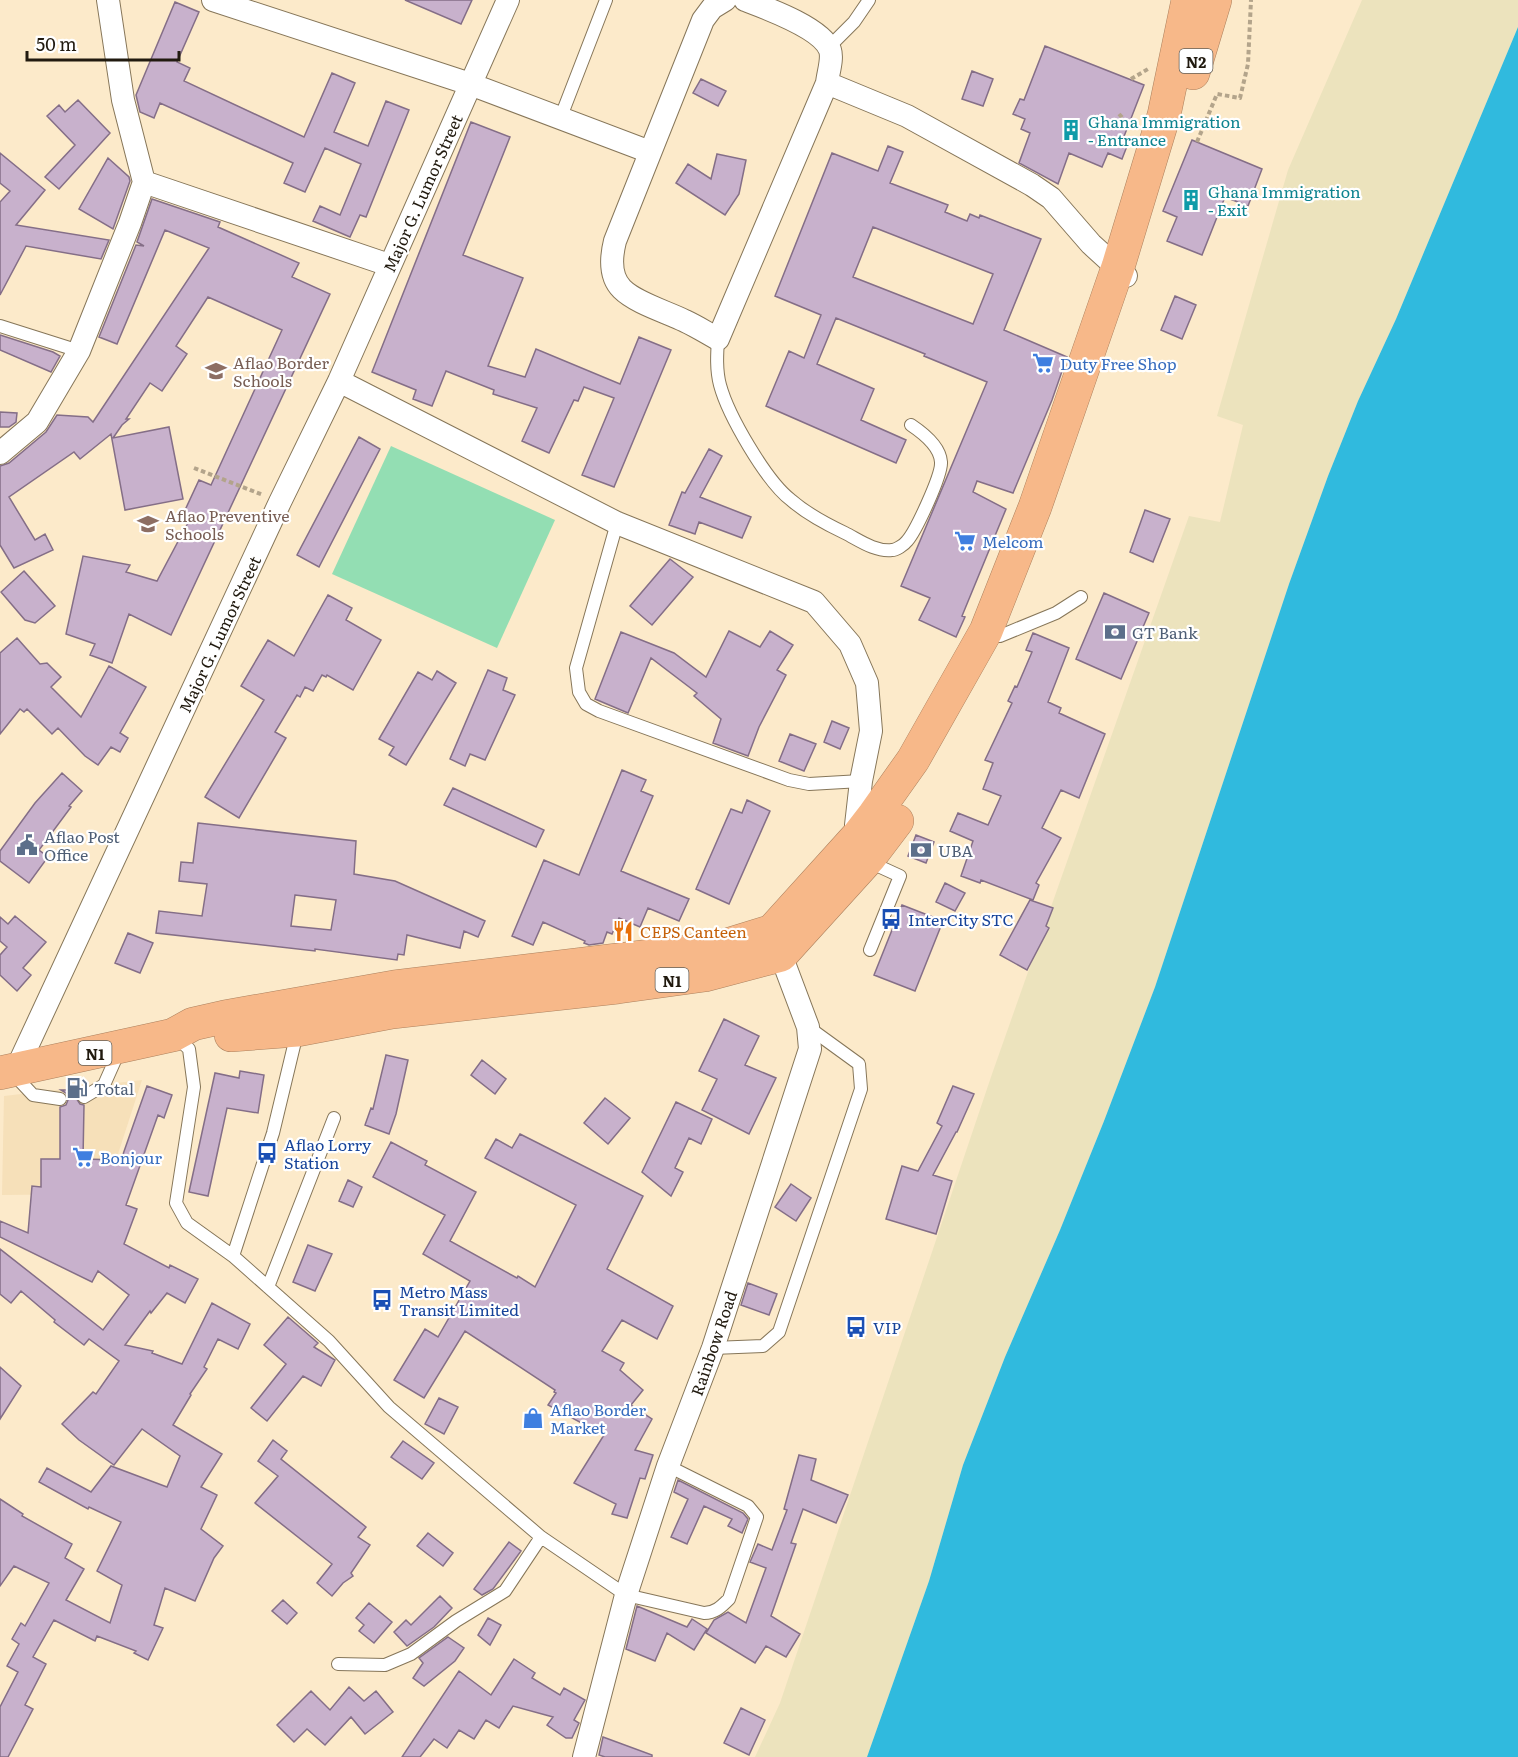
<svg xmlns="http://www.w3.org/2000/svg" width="1518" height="1757" font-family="Literata,serif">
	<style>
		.built { fill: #f6e0b9 }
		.green { fill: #93deb3 }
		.sand { fill: #ece3bd }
		.water { fill: #30bade }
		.building { fill: #c8b1cc; stroke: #846e87; stroke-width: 1.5; fill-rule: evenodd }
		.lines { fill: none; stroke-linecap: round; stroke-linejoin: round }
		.lane-casing { stroke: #867659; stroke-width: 14 }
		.street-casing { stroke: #867659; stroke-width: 24 }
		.highway-casing { stroke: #ac815e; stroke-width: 34 }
		.path { stroke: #b3a48b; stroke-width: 4; stroke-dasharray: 4.5 3; stroke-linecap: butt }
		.lane { stroke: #fff; stroke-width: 12 }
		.street { stroke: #fff; stroke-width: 22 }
		.highway { stroke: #f7b889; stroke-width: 33 }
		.labels { text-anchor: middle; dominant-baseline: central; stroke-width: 4.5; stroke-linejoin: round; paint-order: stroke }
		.shield { fill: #fff; stroke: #645f57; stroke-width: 1.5 }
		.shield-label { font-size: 15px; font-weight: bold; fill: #211a0f }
		.culture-label { font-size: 16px; fill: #0d838f; stroke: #fff; text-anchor: start }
		.street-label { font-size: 16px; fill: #211a0f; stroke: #fff }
		.education-label { font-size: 16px; fill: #785e54; stroke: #fff; text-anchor: start }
		.shop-label { font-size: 16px; fill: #366cbe; stroke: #fff; text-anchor: start }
		.service-label { font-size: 16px; fill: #4e5e75; stroke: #fff; text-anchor: start }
		.transit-label { font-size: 16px; fill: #164399; stroke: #fff; text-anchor: start }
		.food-label { font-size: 16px; fill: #c56008; stroke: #fff; text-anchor: start }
	</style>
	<rect width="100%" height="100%" fill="#fceaca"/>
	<!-- built -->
	<path class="built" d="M142,1080L105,1194L2,1195L4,1096Z"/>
	<!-- green -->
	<path class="green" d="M391,446L555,520L497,648L332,574Z"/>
	<!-- sand -->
	<path class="sand" d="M1362,0H1518V27L1396,319L1358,401L1328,476L1289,584L1155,987L1104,1121L1060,1230L1005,1357L963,1465L929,1581L867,1757H755L780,1703L992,1074L1189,516L1220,522L1243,425L1217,416L1288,170Z"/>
	<!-- water -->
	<path class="water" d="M1518,27V1757H867L929,1581L963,1465L1005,1357L1060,1230L1104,1121L1155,987L1289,584L1328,476L1358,401L1396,319Z"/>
	<!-- building -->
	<path class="building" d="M405,0H472L461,24Z
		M175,2L199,12L177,62L190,68L184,81L304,137L332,73L355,83L334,132L368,146L386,101L409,110L366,217L360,215L350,237L313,221L320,206L340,215L361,164L325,148L305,192L284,183L293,163L160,103L154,118L140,112L136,95Z
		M1045,46L1144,85L1123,139L1129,141L1122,159L1108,153L1102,167L1069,153L1058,184L1019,163L1030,133L1021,129L1025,119L1013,114L1020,99L1024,100Z
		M972,71L993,79L983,106L962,99Z
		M701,79L726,91L718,106L693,93Z
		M78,100L110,133L59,189L45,177L75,145L47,116L59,105L65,112Z
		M471,122L510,137L463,255L523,278L488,366L525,377L536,349L620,384L639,337L671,350L614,487L582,475L614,398L584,387L578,401L574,400L549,453L522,441L537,408L493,394L494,390L446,371L432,406L413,399L416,390L372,372Z
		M1192,140L1262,169L1248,206L1225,197L1202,255L1167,241L1177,217L1163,211Z
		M888,146L903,152L890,183L948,205L945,212L967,221L970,214L979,218L980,215L1041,239L1004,330L1067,357L1052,400L1013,493L977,481L973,492L1006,509L962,616L965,617L956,637L919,620L930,598L901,586L987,382L924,356L925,354L836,318L817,364L874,389L861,420L906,440L896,463L766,406L789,351L804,358L821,315L775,296L832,153L878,171ZM873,227L993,274L973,324L853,277Z
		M0,153L45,190L16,225L109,240L101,259L26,246L0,295V202L10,191L0,183Z
		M717,154L746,160L739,194L725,215L676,183L688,164L711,179Z
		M108,158L129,177L130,181L113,229L79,209Z
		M152,199L220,222L218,227L299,263L292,277L330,294L171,635L129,614L112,663L90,655L95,644L66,634L83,556L130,565L126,572L157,581L191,517L186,515V508L199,480L211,485L282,330L208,297L176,346L187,354L162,391L150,383L126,419H129L122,425L113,438L169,427L183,499L125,510L111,434L80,459L74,452L9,497L35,540L45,534L53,550L14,568L0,545V466L9,463L46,432L57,415L88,417L93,422L209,248L165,230L117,344L99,337L136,245L144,246L137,242Z
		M1175,296L1196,305L1182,339L1161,330Z
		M0,335L53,352L60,356L51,372L0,350Z
		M0,412L17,413L16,422L9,427H0Z
		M359,437L380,449L319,567L297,555Z
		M709,449L722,456L700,497L751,517L742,538L699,522L695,534L669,525L682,492L685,493Z
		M1145,510L1170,519L1153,562L1130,552Z
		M670,559L693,577L652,625L630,606Z
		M24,571L55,606L35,623L25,620L1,592Z
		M1104,593L1149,613L1121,679L1076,659Z
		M328,595L352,608L346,620L381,640L353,690L327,675L326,677L322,675L313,691L305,687L300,697L297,695L275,732L286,738L239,818L205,797L264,700L241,686L268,640L294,656Z
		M729,631L760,647L770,631L793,645L777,670L786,675L759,727L748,756L713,743L721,719L694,696L697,693L651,658L628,713L595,699L621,632L674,653L706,677Z
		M1033,633L1069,648L1048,702L1061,708L1059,713L1105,734L1079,798L1061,790L1042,828L1061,838L1036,883L1039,885L1033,900L981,880L980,883L961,876L973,841L950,831L958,813L988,825L1001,796L983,789L993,763L985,760L1012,703L1008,701L1015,686L1017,687L1032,652L1026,650Z
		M17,638L40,664L47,663L61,677L51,687L81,717L109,666L146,687L120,733L128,738L120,752L111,747L98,765L85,756L58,728L52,734L27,709L24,712L20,709L0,734V653Z
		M488,670L507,678L503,690L515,695L485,760L470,754L465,766L450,759Z
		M437,671L456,683L406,765L389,755L394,747L379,739L418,672L432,680Z
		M832,721L849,728L840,749L824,742Z
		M790,734L816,744L804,771L779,761Z
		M622,770L646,780L641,791L653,796L621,871L689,899L679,921L648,908L640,927L619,918L612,934L607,932L603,943L589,945L584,943L585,941L543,922L533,945L512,936L544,860L579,875Z
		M62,773L82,791L69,806L71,807L39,850L48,857L29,883L0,861V851L35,803Z
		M453,788L544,830L536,847L444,805Z
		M747,800L770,811L729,904L696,889L731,809L742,813Z
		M198,823L356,841L354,874L395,881L485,921L478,937L464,931L460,948L407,935L404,955L398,954L397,960L315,949V951L156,933L159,911L202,916L207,884L179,881L181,862L193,863ZM295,895L336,900L331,930L291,926Z
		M916,835L934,842L926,863L908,856Z
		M945,883L965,893L955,911L936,902Z
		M1030,900L1053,908L1046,926L1049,928L1027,970L1000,955Z
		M902,905L943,921L915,991L874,975Z
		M15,916L46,942L23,968L31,975L17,991L0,975V955L7,947L0,941V917L8,924Z
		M128,933L153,943L140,973L115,963Z
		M724,1019L759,1036L745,1065L776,1078L749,1134L702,1110L717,1079L699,1071Z
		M386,1055L408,1060L396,1114L389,1134L365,1125L371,1108L373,1109Z
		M482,1060L506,1079L495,1094L471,1075Z
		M240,1071L264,1075L258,1113L227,1108L208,1196L189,1192L215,1073L239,1078Z
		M147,1086L172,1095L164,1118L158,1115L126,1205L137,1209L124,1244L169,1268L170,1265L198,1279L185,1303L167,1293L151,1313L150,1311L125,1345L153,1351L152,1353L182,1364L212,1303L250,1324L238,1349L218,1339L204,1367L207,1369L190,1394L191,1395L173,1425L222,1454L201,1487L217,1495L201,1529L223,1546L214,1558L195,1601L165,1588L154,1625L163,1628L148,1660L134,1653L136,1651L97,1636L95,1641L54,1620L33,1657L46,1664L25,1705L33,1709L8,1757H0V1707L18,1672L7,1666L19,1644L12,1639L21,1623L25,1626L49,1583L14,1566L0,1586V1499L23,1514L22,1516L72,1544L65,1558L84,1569L66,1600L110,1623L122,1585L97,1571L121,1522L89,1507L88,1509L39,1482L47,1468L91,1492L111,1466L167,1487L180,1456L142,1429L114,1465L79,1440L62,1424L93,1392L96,1394L119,1361L89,1339L84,1345L54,1322L55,1320L21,1291L11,1303L0,1294V1249L103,1330L129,1295L98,1271L92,1282L0,1237V1221L28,1233L32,1186L41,1187V1159H60V1107L66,1105L68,1100L66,1093L61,1090H79L76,1098L80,1104L84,1105L83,1159L121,1160Z
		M953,1086L974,1094L957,1132H956L933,1175L952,1181L936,1234L886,1219L902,1166L918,1171L942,1126L937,1123Z
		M605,1098L630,1118L608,1144L584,1123Z
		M676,1102L712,1119L701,1144L689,1138L675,1168L683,1172L671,1196L642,1172Z
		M520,1134L643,1196L607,1269L673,1306L657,1339L622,1320L602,1351L624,1363L620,1370L643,1390L631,1405L652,1419L635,1450L653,1455L645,1479L640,1478L627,1518L612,1514L616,1504L574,1483L604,1435L548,1405L556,1393L554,1392L555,1390L465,1331L424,1398L394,1380L425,1329L438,1337L470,1281L423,1254L445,1215L373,1177L391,1142L427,1161L425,1165L476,1192L450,1241L517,1278L518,1276L535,1287L576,1205L485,1158L496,1139L512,1148Z
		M348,1180L362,1187L353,1207L339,1201Z
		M791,1184L811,1198L796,1221L775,1207Z
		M308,1245L332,1254L315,1291L293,1282Z
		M748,1283L777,1294L769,1315L741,1305Z
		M288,1317L318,1343L314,1347L335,1360L321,1386L303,1376L267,1421L251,1408L286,1364L264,1345Z
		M0,1367L21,1386L0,1419Z
		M439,1398L458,1407L444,1434L425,1424Z
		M273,1440L287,1451L281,1459L366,1527L358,1537L370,1545L351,1573L353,1576L343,1583L332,1596L317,1583L332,1564L255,1503L278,1476L258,1461Z
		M403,1441L434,1463L422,1479L391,1457Z
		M799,1455L816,1459L811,1480L848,1495L836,1523L803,1509L791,1543L796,1544L771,1616L800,1634L786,1657L766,1646L755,1663L706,1633L714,1620L728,1612L746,1623L766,1568L750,1562L758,1544L772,1550L787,1510L784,1509Z
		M678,1480L743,1513L748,1519L742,1533L728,1526L732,1519L704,1506L687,1544L671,1537L688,1499L674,1492Z
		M428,1533L453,1553L443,1566L417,1546Z
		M509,1542L521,1551L493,1589L482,1595L474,1589Z
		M440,1596L452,1608L434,1627L407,1646L394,1632L406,1620L411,1625Z
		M283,1600L297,1613L287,1624L272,1611Z
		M369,1603L392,1622L374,1643L359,1631L364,1625L356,1618Z
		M637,1606L687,1627L692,1619L707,1629L694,1650L667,1633L655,1661L626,1649Z
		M488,1618L501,1625L490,1645L478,1635Z
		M448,1637L464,1648L455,1661L424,1686L413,1678L423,1663L419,1658Z
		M514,1659L535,1673L532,1678L560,1695L564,1688L585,1700L574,1720L579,1723L572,1738H566L547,1725L553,1717L513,1706L499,1728L486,1720L474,1739L459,1730L447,1748L434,1739L420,1757H402L459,1671L491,1695Z
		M349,1687L364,1701L376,1691L393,1712L365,1734L351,1717L325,1745L307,1729L294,1742L277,1725L311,1691L330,1710Z
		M741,1708L765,1720L749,1755L724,1743Z
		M603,1737L652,1755V1757H605L599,1755Z"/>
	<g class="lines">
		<defs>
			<path id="lane" d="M829,47L854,22L869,0
				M560,119L606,0
				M0,326L79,351
				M718,339C717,354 716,370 720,385C728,415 766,481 791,500C807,514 826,524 845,533C859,540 875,552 892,550C896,550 904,545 907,541C916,531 942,475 941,462C940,446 923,433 911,425
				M617,523L576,668L579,692L586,704L599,711L789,780L809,784L861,781
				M1000,636L1056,613L1081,597
				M870,950L900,876L876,865L871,860
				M174,1035L189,1049L194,1087L176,1203L187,1223L233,1256L268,1287L329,1341L389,1407L541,1537L626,1595L704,1613C715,1613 721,1607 729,1599L757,1517L748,1506L668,1466
				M16,1071L19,1080L33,1095L60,1099
				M84,1097L104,1085L120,1049
				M233,1256L273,1133L297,1033
				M268,1287L334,1118
				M713,1348L763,1346L779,1332L861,1089L859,1064L808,1027
				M338,1664L385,1665L411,1654L456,1621L505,1591L541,1537"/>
			<path id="street" d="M213,0L470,84L650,152
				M725,0L712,8L703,20L615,241C611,257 609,276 622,289C636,303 667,312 685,321C696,326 707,333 718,339L827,83L907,116L1032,185L1051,198L1091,244L1126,276
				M745,0C766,8 822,28 830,50C833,59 828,73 827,83
				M144,182L389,265
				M339,381L617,523L814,602L850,644L867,683L871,731L861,781L856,825L857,838
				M0,453L37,422L79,351L130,223L144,182L123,100L108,0
				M16,1070L280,502L339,381L508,0
				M584,1757L626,1595L668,1466L713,1348L810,1049L808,1027L776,942"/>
			<path id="highway" d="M1193,73L1215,0
				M231,1035L297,1030L392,1012L618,987L705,975L781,955L869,858L897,821
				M0,1073L173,1035L193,1024L224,1017L394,987L717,948L772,931L857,837L874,815L913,760L986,631L1035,507L1118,267L1164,115L1188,0"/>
		</defs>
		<!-- lane casing -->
		<use href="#lane" class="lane-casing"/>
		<!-- street casing -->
		<use href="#street" class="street-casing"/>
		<!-- highway casing -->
		<use href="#highway" class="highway-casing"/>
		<!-- path -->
		<path class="path" d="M1131,79L1148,69
			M1119,114L1133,129
			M1197,142L1217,94L1240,98L1248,64L1251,0
			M194,468L263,495"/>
		<!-- lane -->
		<use href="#lane" class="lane"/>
		<!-- street -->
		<use href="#street" class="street"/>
		<!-- highway -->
		<use href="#highway" class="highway"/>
	</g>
	<!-- icons -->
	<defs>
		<symbol id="building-bare" viewBox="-9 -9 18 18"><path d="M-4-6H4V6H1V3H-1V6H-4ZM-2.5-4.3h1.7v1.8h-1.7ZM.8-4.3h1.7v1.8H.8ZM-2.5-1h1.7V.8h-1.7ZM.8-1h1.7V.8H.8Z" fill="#0f9aa8" stroke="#fff" stroke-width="2.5" paint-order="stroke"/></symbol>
		<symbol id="supermarket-bare" viewBox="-9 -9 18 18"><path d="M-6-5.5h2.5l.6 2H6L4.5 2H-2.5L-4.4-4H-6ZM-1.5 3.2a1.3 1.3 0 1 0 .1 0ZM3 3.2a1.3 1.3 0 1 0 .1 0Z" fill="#3f7fe0" stroke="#fff" stroke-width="2.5" paint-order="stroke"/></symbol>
		<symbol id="school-bare" viewBox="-9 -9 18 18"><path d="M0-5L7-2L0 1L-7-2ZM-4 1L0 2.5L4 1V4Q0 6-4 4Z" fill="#8d6e63" stroke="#fff" stroke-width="2.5" paint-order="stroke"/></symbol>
		<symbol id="bank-bare" viewBox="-9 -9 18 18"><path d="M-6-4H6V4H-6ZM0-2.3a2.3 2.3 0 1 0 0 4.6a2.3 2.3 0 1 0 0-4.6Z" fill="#5c6f8a" stroke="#fff" stroke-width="2.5" paint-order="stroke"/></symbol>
		<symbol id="civic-bare" viewBox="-9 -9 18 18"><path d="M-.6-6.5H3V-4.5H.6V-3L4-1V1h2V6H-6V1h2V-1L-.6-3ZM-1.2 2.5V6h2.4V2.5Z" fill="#5c6f8a" stroke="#fff" stroke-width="2.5" paint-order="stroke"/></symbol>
		<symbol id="bus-bare" viewBox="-9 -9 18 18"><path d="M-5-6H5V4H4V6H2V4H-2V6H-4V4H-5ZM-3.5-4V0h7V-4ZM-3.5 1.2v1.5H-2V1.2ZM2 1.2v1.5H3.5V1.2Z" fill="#1a4fb4" stroke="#fff" stroke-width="2.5" paint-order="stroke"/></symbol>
		<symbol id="restaurant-bare" viewBox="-9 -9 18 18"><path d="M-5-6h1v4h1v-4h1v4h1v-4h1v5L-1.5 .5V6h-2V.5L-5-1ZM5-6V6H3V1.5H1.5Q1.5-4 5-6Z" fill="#e8710a" stroke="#fff" stroke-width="2.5" paint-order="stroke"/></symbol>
		<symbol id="fuel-bare" viewBox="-9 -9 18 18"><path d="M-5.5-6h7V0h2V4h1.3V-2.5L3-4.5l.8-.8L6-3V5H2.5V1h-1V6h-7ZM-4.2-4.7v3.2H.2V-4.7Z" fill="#5c6f8a" stroke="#fff" stroke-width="2.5" paint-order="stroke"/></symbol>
		<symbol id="shop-bare" viewBox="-9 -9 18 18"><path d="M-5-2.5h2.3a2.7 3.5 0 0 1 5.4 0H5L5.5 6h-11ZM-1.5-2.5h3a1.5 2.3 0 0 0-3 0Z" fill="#3f7fe0" stroke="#fff" stroke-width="2.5" paint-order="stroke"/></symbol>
	</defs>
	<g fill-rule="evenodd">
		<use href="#building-bare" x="1056" y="115" width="30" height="30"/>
		<use href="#building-bare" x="1176" y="185" width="30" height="30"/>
		<use href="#supermarket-bare" x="1028" y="348" width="30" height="30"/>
		<use href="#school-bare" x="201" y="356" width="30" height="30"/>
		<use href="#school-bare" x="133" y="509" width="30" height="30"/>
		<use href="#supermarket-bare" x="950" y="526" width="30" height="30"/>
		<use href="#bank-bare" x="1100" y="617" width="30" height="30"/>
		<use href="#civic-bare" x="12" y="830" width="30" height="30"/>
		<use href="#bank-bare" x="906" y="835" width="30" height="30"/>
		<use href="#bus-bare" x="876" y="904" width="30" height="30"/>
		<use href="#restaurant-bare" x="608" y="916" width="30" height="30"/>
		<use href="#fuel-bare" x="62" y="1073" width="30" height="30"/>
		<use href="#bus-bare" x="252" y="1138" width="30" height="30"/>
		<use href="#supermarket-bare" x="68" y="1142" width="30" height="30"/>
		<use href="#bus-bare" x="367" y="1285" width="30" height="30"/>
		<use href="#bus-bare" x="841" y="1312" width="30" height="30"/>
		<use href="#shop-bare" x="518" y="1403" width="30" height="30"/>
	</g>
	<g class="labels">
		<!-- shield labels -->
		<g class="shield">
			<rect x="1179.5" y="49" width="33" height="24" rx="4.5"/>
			<rect x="655.5" y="968" width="33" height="24" rx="4.5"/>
			<rect x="78.5" y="1041" width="33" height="24" rx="4.5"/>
		</g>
		<g class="shield-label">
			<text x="1196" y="61">N2</text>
			<text x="672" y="980">N1</text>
			<text x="95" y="1053">N1</text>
		</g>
		<!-- culture labels -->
		<g class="culture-label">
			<text x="1088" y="121">Ghana Immigration<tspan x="1088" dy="18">- Entrance</tspan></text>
			<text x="1208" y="191">Ghana Immigration<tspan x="1208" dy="18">- Exit</tspan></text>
		</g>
		<!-- street labels -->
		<g class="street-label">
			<text transform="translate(422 193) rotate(-66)">Major G. Lumor Street</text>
			<text transform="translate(219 634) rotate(-65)">Major G. Lumor Street</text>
			<text transform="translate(713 1343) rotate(-71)">Rainbow Road</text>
		</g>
		<!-- education labels -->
		<g class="education-label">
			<text x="233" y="362">Aflao Border<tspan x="233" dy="18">Schools</tspan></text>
			<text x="165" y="515">Aflao Preventive<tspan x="165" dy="18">Schools</tspan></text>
		</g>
		<!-- shop labels -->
		<g class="shop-label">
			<text x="1060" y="363">Duty Free Shop</text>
			<text x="982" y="541">Melcom</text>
			<text x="100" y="1157">Bonjour</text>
			<text x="550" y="1409">Aflao Border<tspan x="550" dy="18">Market</tspan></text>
		</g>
		<!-- service labels -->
		<g class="service-label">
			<text x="1132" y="632">GT Bank</text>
			<text x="44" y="836">Aflao Post<tspan x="44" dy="18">Office</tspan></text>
			<text x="938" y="850">UBA</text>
			<text x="94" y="1088">Total</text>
		</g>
		<!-- transit labels -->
		<g class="transit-label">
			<text x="908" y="919">InterCity STC</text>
			<text x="284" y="1144">Aflao Lorry<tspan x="284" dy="18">Station</tspan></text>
			<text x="399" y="1291">Metro Mass<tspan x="399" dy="18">Transit Limited</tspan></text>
			<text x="873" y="1327">VIP</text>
		</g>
		<!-- food labels -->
		<g class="food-label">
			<text x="640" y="931">CEPS Canteen</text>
		</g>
	</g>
	<!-- scale -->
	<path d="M27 51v9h152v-9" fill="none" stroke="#211a0f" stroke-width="3"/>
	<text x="36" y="51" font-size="18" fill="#211a0f" stroke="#ffffff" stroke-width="4.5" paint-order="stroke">50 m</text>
</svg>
